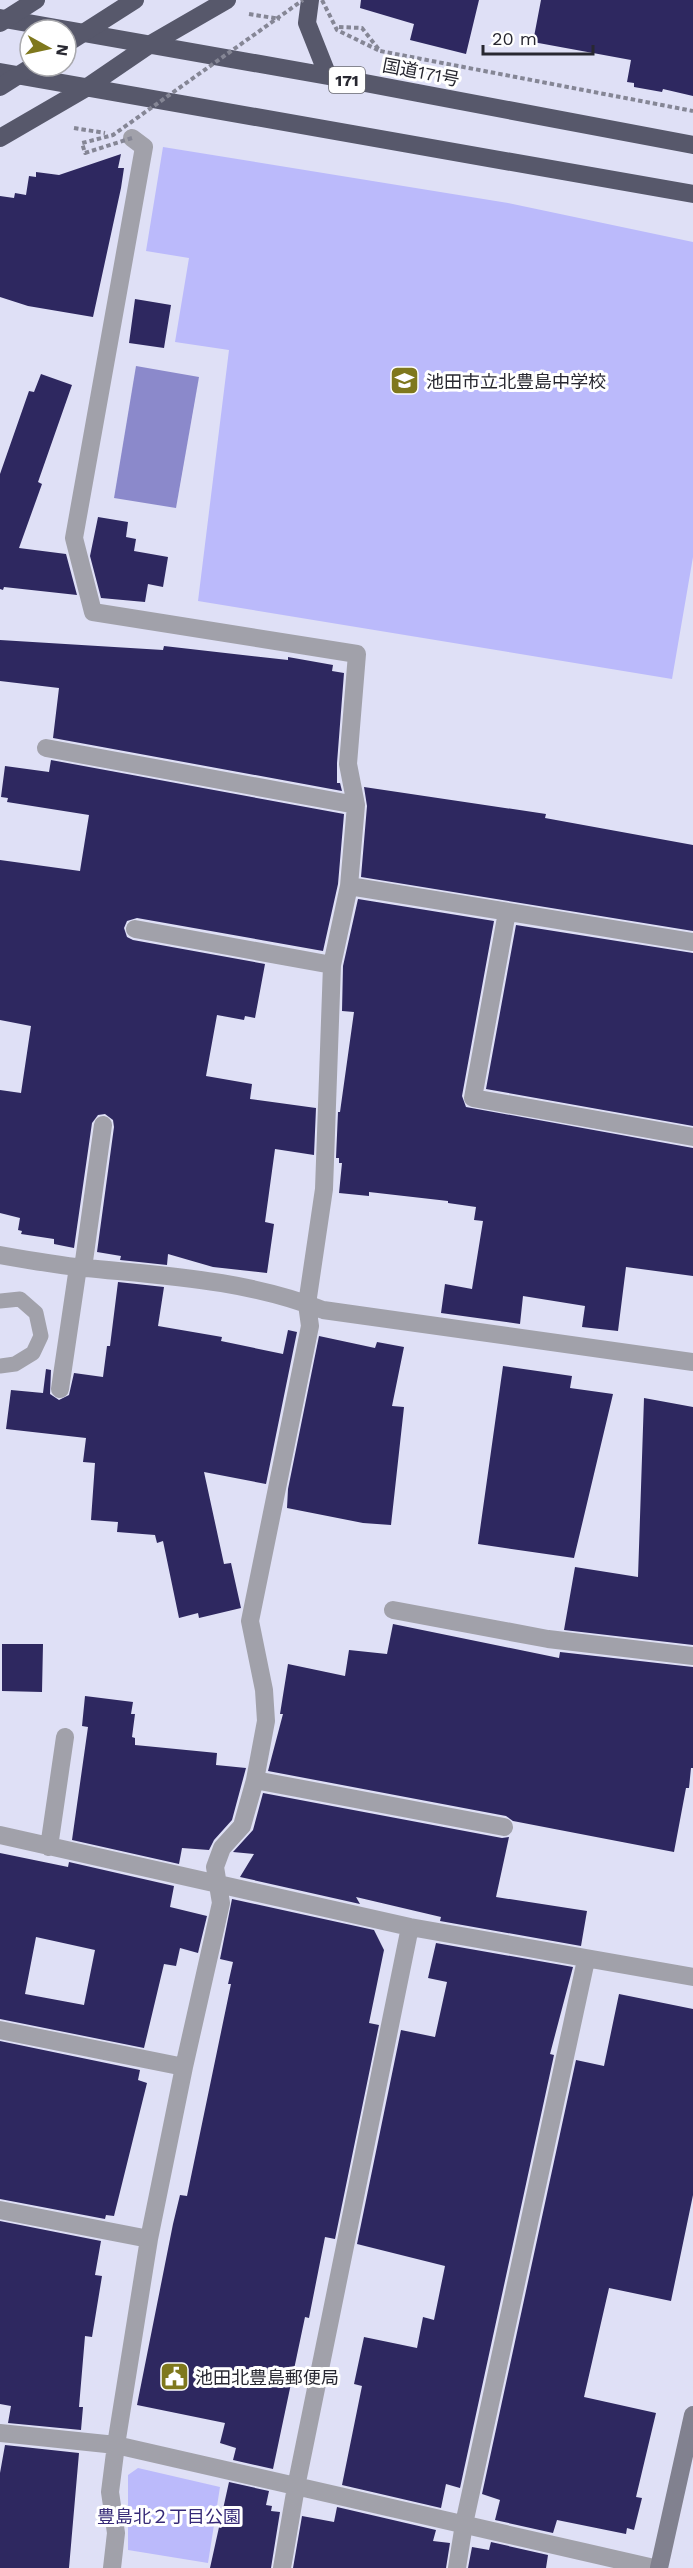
<svg xmlns="http://www.w3.org/2000/svg" width="693" height="2568" font-family="'Work Sans','Noto Sans JP',sans-serif">
	<style>
		.green { fill: #bbbafb }
		.water { fill: #8b89cb }
		.building { fill: #2e2860; fill-rule: evenodd }
		.lines { fill: none; stroke-linecap: round; stroke-linejoin: round }
		.path { stroke: #858695; stroke-width: 4; stroke-dasharray: 4.5 3; stroke-linecap: butt }
		.lane { stroke: #a1a1aa; stroke-width: 15 }
		.street { stroke: #a1a1aa; stroke-width: 18 }
		.secondary { stroke: #81818f; stroke-width: 18 }
		.highway { stroke: #57586b; stroke-width: 18 }
		.path-bridge { stroke: #858695; stroke-width: 4; stroke-dasharray: 4.5 3; stroke-linecap: butt }
		.highway-bridge { stroke: #57586b; stroke-width: 18 }
		.labels { text-anchor: middle; dominant-baseline: central; stroke-width: 6; stroke-linejoin: round; paint-order: stroke }
		.shield { fill: #fff; stroke: #68686f; stroke-width: 1.5 }
		.shield-label { font-size: 16px; font-weight: bold; fill: #282831 }
		.street-label { font-size: 18px; fill: #282831; stroke: #fff }
		.poi-label { font-size: 18px; fill: #282831; stroke: #fff; text-anchor: start }
		.park-label { font-size: 18px; fill: #352977; stroke: #fff }
	</style>
	<rect width="100%" height="100%" fill="#dfe0f6"/>
	<!-- green -->
	<path class="green" d="M163,147L508,203L693,242V557L672,679L198,601L229,350L175,342L189,258L146,251Z
		M138,2468L220,2487L208,2563L128,2550V2475Z"/>
	<!-- water -->
	<path class="water" d="M136,366L199,377L176,508L114,498Z"/>
	<!-- building -->
	<path class="building" d="M361,0H479L466,54L410,40L414,24L360,8Z
		M541,0H693V96L663,89L662,92L634,87V83L627,82L631,60L533,42Z
		M121,154L118,168H124L121,188L93,317L28,306L0,297V196L14,198L15,193L26,195L29,176L36,177V172L59,175Z
		M135,299L171,305L164,348L129,343Z
		M41,374L72,385L38,482L42,484L19,548L66,554L77,595L4,587L3,590L0,589V474L29,391L34,392Z
		M98,517L128,522L126,537L136,539L134,551L168,557L163,587L148,584L145,602L101,598L90,556Z
		M0,640L163,650L164,646L288,660V657L333,665L332,671L344,673L337,763V783H340L342,791L53,738L59,688L0,681Z
		M51,760L344,814L338,884L323,951L137,918L127,921L124,928L127,937L133,940L265,964L255,1018L245,1016L244,1020L217,1015L206,1076L252,1084L250,1099L316,1108L314,1155L275,1149L265,1222L274,1224L267,1273L213,1267L168,1254L167,1265L120,1260L121,1256L97,1252L114,1127L113,1120L105,1114L98,1115L92,1123L74,1248L54,1244V1239L21,1234L22,1231L18,1230L20,1218L0,1213V1090L21,1093L31,1026L0,1020V860L80,871L89,815L7,802L8,798L1,797L5,766L49,772Z
		M364,787L546,814L545,818L693,845V931L361,877L367,806Z
		M358,899L494,921L462,1096L466,1107L693,1148V1276L626,1267L618,1331L582,1327L585,1306L523,1296L520,1324L441,1313L445,1284L472,1289L483,1221L474,1220L476,1207L448,1203V1201L369,1192V1196L339,1193L342,1163H339V1158H336L338,1112H340L354,1012L342,1011L343,966Z
		M516,925L693,953V1126L486,1089Z
		M118,1282L164,1287L158,1326L222,1337L221,1341L283,1354L288,1330L297,1332L266,1484L204,1472L224,1564L231,1563L241,1608L199,1618L198,1613L179,1618L163,1541L157,1543L155,1535L117,1532L118,1522L91,1520L95,1463L83,1462L86,1438L6,1429L11,1390L43,1393L46,1369L51,1370L50,1394L59,1400L69,1395L74,1373L103,1377L107,1346H110Z
		M319,1336L375,1348L377,1342L404,1347L392,1406L404,1407L391,1525L363,1523L287,1508L288,1489Z
		M503,1366L572,1376L570,1388L613,1394L574,1558L478,1544Z
		M644,1398L693,1407V1645L564,1630L575,1567L638,1577Z
		M393,1624L559,1658L560,1652L693,1667V1768H691L689,1788H686L674,1852L513,1821L506,1816L268,1771L283,1714H280L288,1664L345,1676L349,1650L387,1654Z
		M2,1644H43L42,1692L2,1691Z
		M85,1696L133,1702L131,1714H135L132,1737L135,1738V1745L217,1753L216,1765L246,1768L232,1820L214,1840L209,1850L182,1848L179,1864L72,1840L88,1727L82,1726Z
		M263,1793L502,1838L509,1837L496,1897L587,1911L581,1946L440,1921L441,1917L356,1897L360,1904L240,1877L254,1854L233,1852L253,1830Z
		M0,1853L68,1867L69,1862L174,1886L170,1907L207,1916L198,1953L180,1948L176,1966L164,1964L144,2048L0,2019ZM36,1937L95,1950L84,2005L25,1994Z
		M232,1899L374,1930L384,1950L369,2023L379,2025L335,2239L325,2237L309,2318L305,2317L273,2469L233,2460L236,2448L220,2443L225,2423L137,2405L173,2224L180,2195L187,2196L231,1984H228L233,1962L220,1959Z
		M436,1943L573,1967L550,2054L554,2055L460,2488L446,2484L441,2508L342,2485L362,2386L354,2384L364,2337L417,2348L423,2317L434,2320L445,2266L357,2244L401,2030L435,2037L447,1982L428,1978Z
		M619,1994L693,2009V2195L671,2301L609,2288L584,2397L656,2413L636,2497L642,2498L634,2530L627,2528L626,2534L557,2520L553,2533L495,2520L500,2500L482,2494L576,2060L604,2066Z
		M0,2041L140,2070L138,2080L147,2083L114,2216L106,2215L105,2219L0,2199Z
		M0,2221L101,2241L95,2275L102,2276L92,2337L85,2336L79,2407H83L81,2430L8,2423L11,2406L0,2404Z
		M5,2445L79,2453L69,2568H0V2473Z
		M229,2482L269,2491L266,2505L272,2506L271,2511L280,2512L271,2568H210Z
		M337,2507L436,2530L433,2541L450,2543L446,2568H293L302,2516L334,2522Z
		M491,2542L548,2555L546,2568H468L472,2547L489,2550Z"/>
	<g class="lines">
		<!-- path -->
		<path class="path" d="M249,14L280,19
			M339,27L362,28L380,51L693,111
			M74,128L105,133"/>
		<!-- lane -->
		<path class="lane" d="M0,1301L20,1299L36,1313L41,1336L33,1353L15,1364L0,1366"/>
		<!-- street -->
		<path class="street" d="M46,748L356,805
			M349,886L693,942
			M507,912L473,1098L693,1137
			M135,929L332,965
			M0,1255C28,1260 57,1265 86,1268C166,1276 247,1280 323,1310L693,1362
			M83,1268L103,1125
			M60,1389L78,1267
			M393,1610L548,1639L693,1656
			M255,1780L504,1827
			M0,1835L410,1927L693,1977
			M49,1847L65,1737
			M0,2030L184,2067
			M0,2210L149,2239
			M0,2433L116,2445L654,2568
			M112,2568L116,2533L110,2492L116,2445L149,2239L184,2067L221,1903L215,1867L222,1848L242,1826L255,1780L266,1721L264,1690L250,1621L310,1326L307,1304L324,1189L332,965L349,886L356,805L348,764L357,654L93,612L74,538L144,147L132,138
			M282,2568L296,2487L410,1927
			M457,2568L464,2524L586,1960"/>
		<!-- secondary -->
		<path class="secondary" d="M659,2568L693,2415"/>
		<!-- highway -->
		<path class="highway" d="M310,0L307,23L328,76
			M0,18L328,76L693,145
			M0,72L693,194
			M0,138L86,88L149,45L227,0"/>
		<!-- path-bridge -->
		<path class="path-bridge" d="M322,0L337,30L380,51
			M132,138L85,153L82,143L113,135L303,0"/>
		<!-- highway-bridge -->
		<path class="highway-bridge" d="M0,23L36,0
			M66,44L135,0
			M0,87L33,66"/>
	</g>
	<!-- icons -->
	<defs>
		<symbol id="school-square" viewBox="-11 -11 22 22"><rect x="-9" y="-9" width="18" height="18" rx="4" fill="#7f781d" stroke="#fff"/><path d="M0-5L7-2L0 1L-7-2ZM-4 1L0 2.5L4 1V4Q0 6-4 4Z" fill="#fff"/></symbol>
		<symbol id="civic-square" viewBox="-11 -11 22 22"><rect x="-9" y="-9" width="18" height="18" rx="4" fill="#7f781d" stroke="#fff"/><path d="M-.6-6.5H3V-4.5H.6V-3L4-1V1h2V6H-6V1h2V-1L-.6-3ZM-1.2 2.5V6h2.4V2.5Z" fill="#fff"/></symbol>
	</defs>
	<g fill-rule="evenodd">
		<use href="#school-square" x="388" y="364" width="33" height="33"/>
		<use href="#civic-square" x="158" y="2360" width="33" height="33"/>
	</g>
	<g class="labels">
		<!-- shield labels -->
		<rect class="shield" x="329" y="67" width="36" height="26" rx="4.5"/>
		<g class="shield-label">
			<text x="347" y="80">171</text>
		</g>
		<!-- street labels -->
		<g class="street-label">
			<text transform="translate(421 72) rotate(11)">国道171号</text>
		</g>
		<!-- poi labels -->
		<g class="poi-label">
			<text x="426" y="381">池田市立北豊島中学校</text>
			<text x="195" y="2377">池田北豊島郵便局</text>
		</g>
		<!-- park labels -->
		<g class="park-label">
			<text x="169" y="2516">豊島北２丁目公園</text>
		</g>
	</g>
	<!-- north arrow -->
	<g transform="translate(48 48) rotate(98)"><circle r="28" fill="#ffffff" stroke="#a9a9ad" stroke-width="1.5"/>
	<path d="M0-4.5L10 22L0 15L-10 22Z" fill="#7f781d"/>
	<text y="-9" font-size="16" font-weight="bold" text-anchor="middle" fill="#282831">N</text>
	</g>
	<!-- scale -->
	<path d="M483 45v9h110v-9" fill="none" stroke="#282831" stroke-width="3"/>
	<text x="492" y="45" font-size="18" fill="#282831" stroke="#ffffff" stroke-width="4.5" paint-order="stroke">20 m</text>
</svg>
